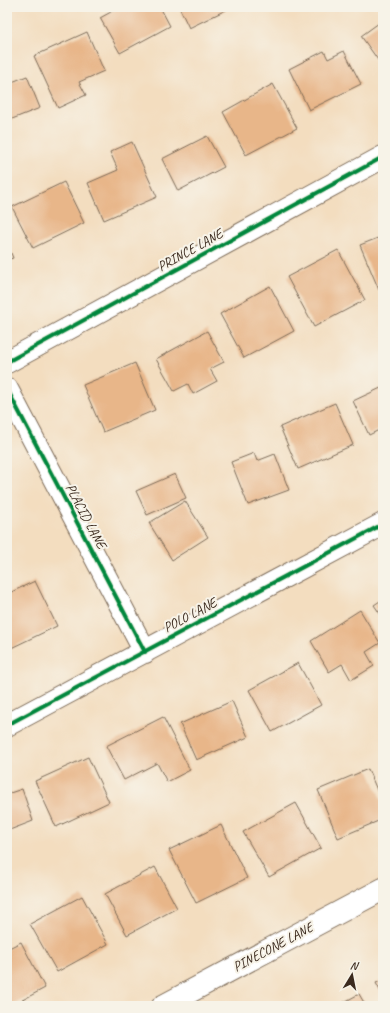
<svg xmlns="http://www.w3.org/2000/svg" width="390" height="1013" font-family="Caveat,sans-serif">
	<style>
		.building { fill: #e8b689 }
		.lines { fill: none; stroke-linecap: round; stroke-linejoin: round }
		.minor-casing { stroke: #7b6956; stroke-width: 24 }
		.minor { stroke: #fff; stroke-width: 22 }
		.cycleway-casing { stroke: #f7f3e8; stroke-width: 6 }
		.cycleway { stroke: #00873e; stroke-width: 4 }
		.labels { text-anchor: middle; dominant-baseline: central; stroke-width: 4; stroke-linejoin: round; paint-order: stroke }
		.street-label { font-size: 14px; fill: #3b2a1e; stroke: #f7f3e8 }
	</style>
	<rect width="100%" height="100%" fill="#f7f3e8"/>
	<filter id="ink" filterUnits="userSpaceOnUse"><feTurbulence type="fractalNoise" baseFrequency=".025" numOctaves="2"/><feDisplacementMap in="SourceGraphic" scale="8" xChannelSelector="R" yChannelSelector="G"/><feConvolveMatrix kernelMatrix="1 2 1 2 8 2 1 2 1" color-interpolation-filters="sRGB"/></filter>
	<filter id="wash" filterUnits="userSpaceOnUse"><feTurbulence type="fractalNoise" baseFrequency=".012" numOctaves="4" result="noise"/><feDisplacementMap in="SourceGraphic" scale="16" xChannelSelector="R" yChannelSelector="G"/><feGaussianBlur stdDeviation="0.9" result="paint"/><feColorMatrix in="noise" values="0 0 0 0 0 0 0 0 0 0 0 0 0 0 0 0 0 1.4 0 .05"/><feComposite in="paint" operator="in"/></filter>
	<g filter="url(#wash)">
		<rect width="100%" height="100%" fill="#f3ddbf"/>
		<g id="blocks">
			<!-- building -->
			<path class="building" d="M120,7H160L170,26L120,53L100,18Z
				M179,7H232L189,28Z
				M383,20V67L361,36Z
				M87,32L104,71L79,82L86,95L58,108L34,56Z
				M324,51L328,59L344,51L361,84L309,110L289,69Z
				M27,76L40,108L7,121V84Z
				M273,84L297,128L246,155L223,112Z
				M207,136L224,167L178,191L162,159Z
				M132,142L157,197L104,220L88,183L118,170L110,152Z
				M64,182L84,223L33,248L12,207Z
				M383,236V288L379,290L360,245Z
				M7,243L13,258L7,260Z
				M338,250L365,300L314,327L287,277Z
				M270,286L294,331L244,358L220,314Z
				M207,331L224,362L210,369L217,381L193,394L188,384L174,391L156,359Z
				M135,363L155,410L103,432L83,385Z
				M383,387V428L369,435L353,401Z
				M335,403L353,445L298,469L280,427Z
				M254,453L257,461L275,454L289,490L248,505L231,462Z
				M175,474L186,498L147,515L136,491Z
				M185,501L208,537L172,560L149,523Z
				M35,581L57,626L7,650V594Z
				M383,599V618L374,605Z
				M360,610L380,643L366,652L374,666L351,680L342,664L329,672L311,641Z
				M298,663L321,705L272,732L249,690Z
				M232,701L248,737L196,760L180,724Z
				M163,717L190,770L167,782L157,763L124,780L106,746Z
				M88,757L109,802L56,827L35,781Z
				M368,769L383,804V819L338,838L318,790Z
				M22,789L33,821L7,831V794Z
				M296,803L321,848L269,877L243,832Z
				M221,825L247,878L196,903L169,850Z
				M7,839L12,852L7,854Z
				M155,867L177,908L127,935L105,894Z
				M82,896L108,944L57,972L30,924Z
				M21,942L45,988L11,1006H7V949Z
				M383,980V996L376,983Z
				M359,994L366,1006H337Z"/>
		</g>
	</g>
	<g filter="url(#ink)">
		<use href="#blocks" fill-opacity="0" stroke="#7b6956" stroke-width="1"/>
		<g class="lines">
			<defs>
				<path id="minor" d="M7,362L383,157
					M7,389L145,652
					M7,725L383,524
					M163,1006L383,889"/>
			</defs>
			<!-- minor casing -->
			<use href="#minor" class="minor-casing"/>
			<!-- minor -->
			<use href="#minor" class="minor"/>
			<defs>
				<path id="cycleway" d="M7,362L383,157
					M7,389L145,652
					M7,725L383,524"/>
			</defs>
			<!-- cycleway casing -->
			<use href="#cycleway" class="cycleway-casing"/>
			<!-- cycleway -->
			<use href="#cycleway" class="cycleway"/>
		</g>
	</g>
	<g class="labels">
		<!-- street labels -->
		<g class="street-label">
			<text transform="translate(190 250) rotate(-29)">PRINCE LANE</text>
			<text transform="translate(86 516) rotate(62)">PLACID LANE</text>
			<text transform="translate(190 615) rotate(-28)">POLO LANE</text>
			<text transform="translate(273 947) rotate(-28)">PINECONE LANE</text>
		</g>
	</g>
	<!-- margin -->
	<rect width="390" height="1013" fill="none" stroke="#f7f3e8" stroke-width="24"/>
	<!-- north arrow -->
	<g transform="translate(352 975) rotate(10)" stroke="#f7f3e8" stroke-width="3" paint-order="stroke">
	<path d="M0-3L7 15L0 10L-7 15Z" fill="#3b2a1e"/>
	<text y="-6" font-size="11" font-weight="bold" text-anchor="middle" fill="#3b2a1e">N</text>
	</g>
</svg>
